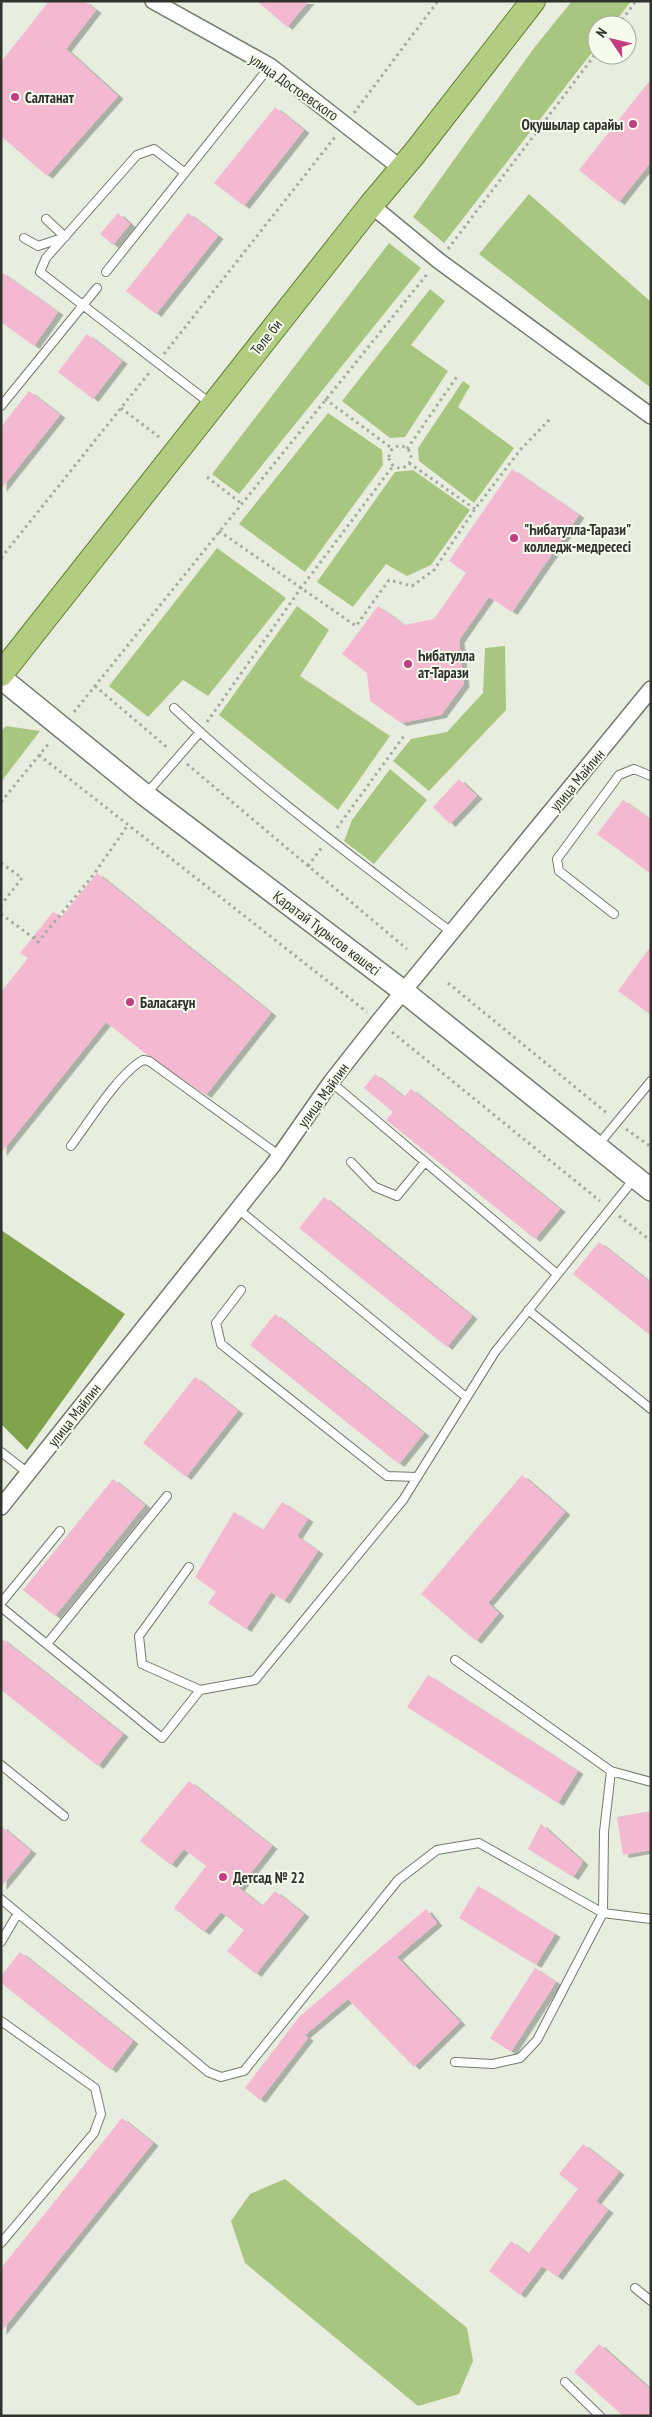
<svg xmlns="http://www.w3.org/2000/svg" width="652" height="2417" font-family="'PT Sans Narrow',sans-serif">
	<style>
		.green { fill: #a9c680 }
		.water { fill: #81a34b }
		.building { fill: #f4b9d0; filter: url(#shadow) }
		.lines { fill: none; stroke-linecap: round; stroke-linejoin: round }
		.service-casing { stroke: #747a6c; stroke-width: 10 }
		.minor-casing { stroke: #747a6c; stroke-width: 18 }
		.secondary-casing { stroke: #747a6c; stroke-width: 24 }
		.primary-casing { stroke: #63802d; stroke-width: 26 }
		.path { stroke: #a5aa9e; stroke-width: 3; stroke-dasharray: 2.5 4; stroke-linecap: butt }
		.service { stroke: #fff; stroke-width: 8 }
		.minor { stroke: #fff; stroke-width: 15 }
		.secondary { stroke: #fff; stroke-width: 21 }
		.primary { stroke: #b2cc82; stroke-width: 24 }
		.poi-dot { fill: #c33e81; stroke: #f5fcec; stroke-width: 2 }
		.labels { text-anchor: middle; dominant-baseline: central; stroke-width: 4; stroke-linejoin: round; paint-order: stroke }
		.street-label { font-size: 15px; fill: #30322c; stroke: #f5fcec }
		.poi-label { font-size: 15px; font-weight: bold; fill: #30322c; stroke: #f5fcec; text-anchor: start }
	</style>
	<defs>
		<filter id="shadow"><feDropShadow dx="5.5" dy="3" stdDeviation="0" flood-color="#0004"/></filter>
	</defs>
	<rect width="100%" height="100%" fill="#e7eedf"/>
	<!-- green -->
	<path class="green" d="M572,1H631L613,25H597V46L444,243L413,217L534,48Z
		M529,194L651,302V388L479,254Z
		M389,243L421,268L239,494L212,474Z
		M430,289L445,301L411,345L448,371L405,437L390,438L342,401Z
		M463,381L470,386L458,407L514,448L474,503L419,461L418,448Z
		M328,413L382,450L383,465L305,572L239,524Z
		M413,470L470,510L431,565L407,576L386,564L353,607L317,582L395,472Z
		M217,548L286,598L208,696L183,680L148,717L109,686Z
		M297,606L329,630L300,676L390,736L338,810L219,715Z
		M505,646L506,710L429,791L393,761L411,739L447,732L483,693L485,648Z
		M6,726L40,731L1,782V731Z
		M390,769L427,800L374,864L344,841L352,820Z
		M285,2179L467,2328L473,2361L459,2394L418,2406L245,2263L231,2221L250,2194Z"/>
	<!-- water -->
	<path class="water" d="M1,1230L125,1314L27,1450L1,1424Z"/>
	<!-- building -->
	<path class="building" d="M49,1H84L96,10L66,49L118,96L47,176L1,136V62Z
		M257,1H309L287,27Z
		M651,79V162L619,202L579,170Z
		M275,107L304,130L244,206L214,183Z
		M118,213L130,224L113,245L100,234Z
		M188,213L218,236L156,314L126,291Z
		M1,272L58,312L34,346L1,322Z
		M87,334L122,361L93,399L58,372Z
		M29,391L60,415L1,489V427Z
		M512,469L579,515L512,612L489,597L459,640L464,684L441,715L401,723L370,701L367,673L342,654L378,606L404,625L434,619L466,573L449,561Z
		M459,779L477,796L450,824L433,807Z
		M623,800L651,820V874L597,834Z
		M97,873L271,1013L206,1095L147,1055L106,1022L1,1153V992L28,958L20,953L53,912L62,916Z
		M651,946V1015L618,991Z
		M375,1074L404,1097L411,1089L560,1209L535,1239L386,1120L393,1112L364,1088Z
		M324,1197L472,1316L447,1347L299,1228Z
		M599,1242L651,1283V1336L573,1274Z
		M275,1314L424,1433L399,1464L250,1345Z
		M195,1377L238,1411L186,1477L143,1443Z
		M522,1475L565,1512L488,1603L499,1613L476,1641L421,1594Z
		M113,1479L145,1505L55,1616L23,1590Z
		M282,1502L308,1519L297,1536L318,1551L284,1601L271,1592L246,1629L208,1603L216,1592L195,1577L234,1512L263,1530Z
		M1,1638L123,1734L98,1766L1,1690Z
		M428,1675L578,1771L558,1803L407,1707Z
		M189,1781L272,1846L239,1888L262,1906L275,1891L304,1914L256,1974L227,1951L244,1930L221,1912L204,1932L174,1908L206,1866L184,1849L171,1865L140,1841Z
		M651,1811V1850L623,1855L617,1817Z
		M541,1824L583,1862L573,1877L528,1849Z
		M1,1826L31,1851L1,1887Z
		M478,1886L555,1934L536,1965L459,1918Z
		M426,1909L437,1923L397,1957L460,2022L414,2067L348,1999L305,2035L308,2038L260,2100L245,2088L299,2017Z
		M20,1952L133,2041L111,2070L1,1983V1976Z
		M535,1968L556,1982L511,2052L490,2038Z
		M122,2118L153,2143L1,2332V2268Z
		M583,2144L619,2172L596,2201L608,2210L557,2277L542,2266L520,2295L489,2271L511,2241L528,2254L578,2189L559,2174Z
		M599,2344L651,2390V2416H623L574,2372Z"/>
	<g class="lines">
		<defs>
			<path id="service" d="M185,173L154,149L137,155L46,258L40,272L211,404
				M24,238L38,246L65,237L46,219
				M106,272L270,66
				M1,406L97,288
				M174,708C260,789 357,860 451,932
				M147,793L200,732
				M614,914L559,871L557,859L619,775L634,769L651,776
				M331,1082L557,1274
				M598,1145L651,1081
				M71,1146C89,1122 118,1074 143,1060L149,1061L280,1156
				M351,1162L375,1187L397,1196L425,1162
				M238,1209L466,1397
				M241,1290L216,1323L221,1344L387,1476L417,1477
				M528,1310L651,1409
				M1,1452L28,1473
				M189,1567L139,1636L142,1664L200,1690L255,1680L403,1500L495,1352L634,1179
				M1,1603L60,1531
				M1,1607L162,1738L200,1690
				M47,1644L167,1496
				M455,1660L611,1771L651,1782
				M1,1765L64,1816
				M1,1899L208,2072L221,2077L244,2071L398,1880L437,1850L479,1843L603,1913L651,1919
				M1,1942L18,1913
				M1,2021L95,2088L101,2114L94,2133L1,2243
				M455,2062L493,2064L520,2058L537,2040L603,1913L604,1832L611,1771
				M635,2288L651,2301
				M565,2382L600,2416"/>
			<path id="minor" d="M153,1L270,66L402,169
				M371,205L439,261L651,416
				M1,1507L273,1165L331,1082L379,1021L651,689"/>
			<path id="secondary" d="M1,678L145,795L403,991L651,1190"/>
			<path id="primary" d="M1,674L371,205L414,154L533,1"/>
		</defs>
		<!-- service casing -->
		<use href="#service" class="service-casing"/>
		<!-- minor casing -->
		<use href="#minor" class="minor-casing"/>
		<!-- secondary casing -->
		<use href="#secondary" class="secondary-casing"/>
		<!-- primary casing -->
		<use href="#primary" class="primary-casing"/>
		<!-- path -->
		<path class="path" d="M618,25L636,1
			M354,113L438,1
			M448,249L597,52
			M164,354L335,137
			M325,399L393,449
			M121,408L159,437
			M389 457a11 11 0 1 1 22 0a11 11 0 1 1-22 0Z
			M407,449L458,375
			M409,463L475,509
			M207,477L241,503
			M219,531L356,626L389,580L412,586L434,570L475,509L521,449L552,417
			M1,558L149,373
			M95,686L169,749
			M74,712L428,273
			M207,722L301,588L393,466
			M39,755L367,1012
			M187,764L407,949
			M1,802L50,742
			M337,828L404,736
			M1,863L22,878L1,905
			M308,866L322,847
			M1,914L35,939
			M34,936L38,942L94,874L128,825
			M448,983L608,1114
			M392,1032L600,1201
			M626,1129L651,1147
			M619,1216L651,1241"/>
		<!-- service -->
		<use href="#service" class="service"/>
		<!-- minor -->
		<use href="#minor" class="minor"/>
		<!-- secondary -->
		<use href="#secondary" class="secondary"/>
		<!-- primary -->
		<use href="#primary" class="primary"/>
	</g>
	<!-- markers -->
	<g class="poi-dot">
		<circle cx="15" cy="97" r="5"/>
		<circle cx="633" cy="124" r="5"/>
		<circle cx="514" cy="538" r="5"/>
		<circle cx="408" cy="664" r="5"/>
		<circle cx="130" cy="1002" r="5"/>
		<circle cx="223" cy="1877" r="5"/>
	</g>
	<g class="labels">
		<!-- street labels -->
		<g class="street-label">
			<text transform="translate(294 87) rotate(35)">улица Достоевского</text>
			<text transform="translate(266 337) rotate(-52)">Төле би</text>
			<text transform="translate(577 780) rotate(-50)">улица Майлин</text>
			<text transform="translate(327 933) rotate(37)">Қаратай Тұрысов көшесі</text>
			<text transform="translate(323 1095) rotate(-54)">улица Майлин</text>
			<text transform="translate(74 1415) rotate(-52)">улица Майлин</text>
		</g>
		<!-- poi labels -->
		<g class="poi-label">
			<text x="25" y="97">Салтанат</text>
			<text x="623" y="124" text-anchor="end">Оқушылар сарайы</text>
			<text x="524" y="529">"Һибатулла-Тарази"<tspan x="524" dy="17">колледж-медресесі</tspan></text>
			<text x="418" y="655">Һибатулла<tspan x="418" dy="17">ат-Тарази</tspan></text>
			<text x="140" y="1002">Баласағұн</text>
			<text x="233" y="1877">Детсад № 22</text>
		</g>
	</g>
	<!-- border -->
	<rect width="652" height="2417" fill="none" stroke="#30322c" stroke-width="5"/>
	<!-- north arrow -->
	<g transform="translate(612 40) rotate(305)"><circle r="24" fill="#f5fcec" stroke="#a6ab9f"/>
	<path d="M0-4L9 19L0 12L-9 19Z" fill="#c33e81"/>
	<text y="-8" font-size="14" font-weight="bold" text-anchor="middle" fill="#30322c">N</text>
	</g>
</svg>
